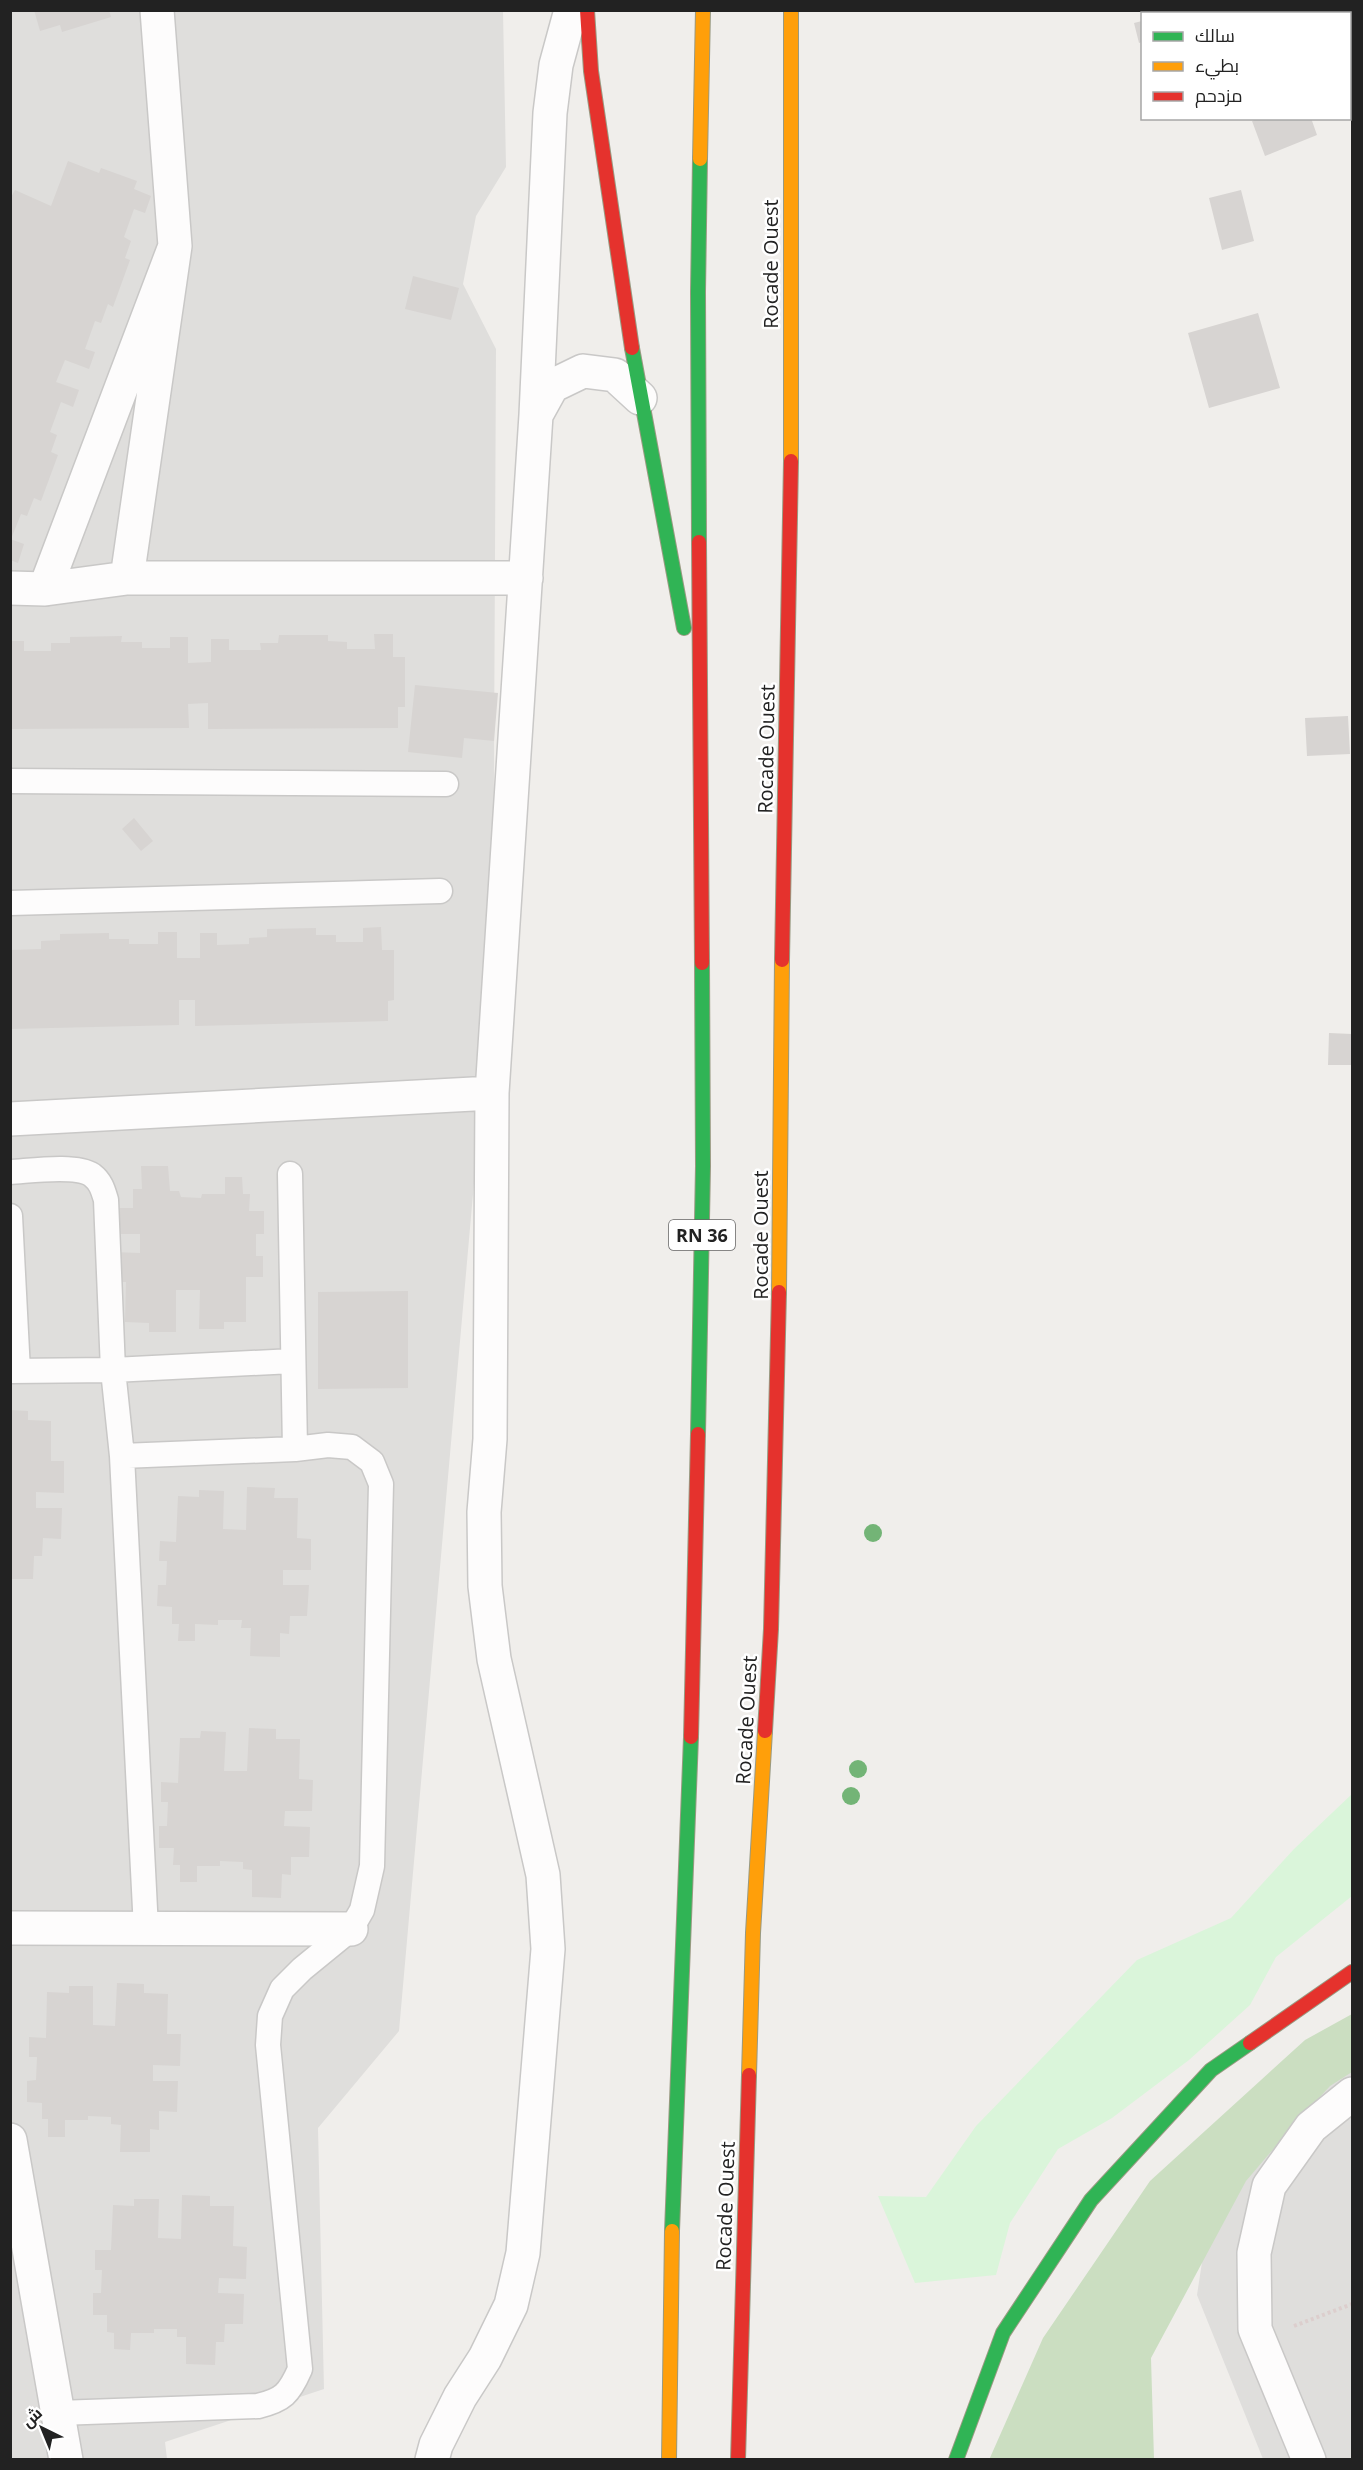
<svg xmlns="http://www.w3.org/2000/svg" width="1363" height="2470" font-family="'Open Sans',Cairo,sans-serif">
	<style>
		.residential { fill: #dfdedc }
		.forest { fill: #cbdec1 }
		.park { fill: #daf5da }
		.building { fill: #d7d4d2 }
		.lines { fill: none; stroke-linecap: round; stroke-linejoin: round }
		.lane-casing { stroke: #c9c8c7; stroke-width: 27 }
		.street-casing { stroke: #c9c8c7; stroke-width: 36 }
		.fast-casing { stroke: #999a82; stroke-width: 16 }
		.slow-casing { stroke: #999a82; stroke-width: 16 }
		.jam-casing { stroke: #999a82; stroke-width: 16 }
		.path { stroke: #dccecd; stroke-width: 4; stroke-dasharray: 3 3; stroke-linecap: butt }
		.lane { stroke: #fdfcfc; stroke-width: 24 }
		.street { stroke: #fdfcfc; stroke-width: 33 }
		.fast { stroke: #30b455; stroke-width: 14 }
		.slow { stroke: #ff9f0a; stroke-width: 14 }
		.jam { stroke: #e5322d; stroke-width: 14 }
		.tree { fill: #73b476 }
		.labels { text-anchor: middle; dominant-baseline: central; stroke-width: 5; stroke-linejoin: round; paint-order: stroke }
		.shield { fill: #fff; stroke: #646464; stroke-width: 1.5 }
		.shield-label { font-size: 18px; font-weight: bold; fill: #222 }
		.street-label { font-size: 20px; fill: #222; stroke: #fff }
	</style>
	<rect width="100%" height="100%" fill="#f0eeeb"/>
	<!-- residential -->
	<path class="residential" d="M11,11H503L506,167L476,216L463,284L496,349L493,968L399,2031L318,2128L324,2389L165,2442L167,2459L11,2460Z
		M1352,2041V2459H1263L1197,2295L1210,2210Z"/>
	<!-- forest -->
	<path class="forest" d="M1352,2014V2072L1330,2086L1287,2133L1246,2181L1151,2358L1154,2459L989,2460L1043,2338L1150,2181L1305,2040Z"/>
	<!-- park -->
	<path class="park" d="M1352,1794V1896L1276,1957L1250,2005L1189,2060L1112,2118L1058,2149L1010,2223L996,2275L915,2283L878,2196L926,2197L976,2126L1137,1960L1231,1918L1294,1849Z"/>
	<!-- building -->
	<path class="building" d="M34,10H109L111,17L62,32L60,25L40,31Z
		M1142,21V42L1139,43L1134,23Z
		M1259,118H1311L1317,135L1265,156L1252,121Z
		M68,161L99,173L101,168L137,181L134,189L151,196L145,213L134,209L124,237L131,241L125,258L130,260L113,307L108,304L101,323L95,321L85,349L95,352L89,369L65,360L56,382L79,390L73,407L61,402L50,432L57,435L51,452L58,455L41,501L34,498L27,516L21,514L11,539L10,199L15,190L51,206Z
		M1241,190L1254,241L1222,250L1209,198Z
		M413,276L459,288L451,320L405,309Z
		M1258,313L1280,388L1209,408L1188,333Z
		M10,539L24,544L18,563L10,560Z
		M374,634H393V657H405V707H398V728L208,729V703L188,704L189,728L10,729V641H24V651H51V643H70V637L122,636L121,642H142V648H170V637H188V663L211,662V639H229V650H261L260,643H278L279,635H328V641L347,642V649H375Z
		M415,685L498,693L494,741L464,738L462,758L408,752Z
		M1348,716L1350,754L1307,756L1305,718Z
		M134,818L153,841L141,851L122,829Z
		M381,927L382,950H394V1000L388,1001V1021L195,1026V1000H179V1025L10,1029V950L41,949V941L60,940V934L109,933V939H129V944H158V932H177V958H200V933H217V945L249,944V938L267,937V929L316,928V935H336V942H363V928Z
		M1329,1033L1352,1034V1065H1328Z
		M141,1166H168L170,1191H179L181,1197L201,1198L202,1194H225V1177H242L243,1194H250L249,1211H264V1234H256V1256H263V1277H246V1322H224V1329H199L200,1290H176V1332H149V1323L125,1322L126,1282H112L113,1252L140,1253V1234H115V1208H133V1189H142Z
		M408,1291V1388L318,1389V1292Z
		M10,1410L28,1411V1420L51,1421V1461H64V1493L36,1492V1508H62L61,1539L43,1538L42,1556H34L33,1579H10Z
		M247,1487L275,1488L274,1498H298L297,1538L311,1539V1570H283V1585H309L307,1616H290L289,1634L280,1633V1657L250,1656L251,1628H241L242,1620H218V1625L195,1624V1641H178L179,1624H172V1607L157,1606L158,1585H166L167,1561H159L160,1541L176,1542L178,1496L199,1497V1490L224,1491L223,1529L246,1530Z
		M249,1728L276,1729V1739H300L299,1779L313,1780L312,1811H285L284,1826L310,1827L309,1857H291V1875L282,1874L281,1898L252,1897V1870L243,1869V1862L220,1861V1866H197V1882H180V1865H173L174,1848H159V1826H167L168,1802H161V1782L178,1783L180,1738H200L201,1731L226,1732L224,1771H247Z
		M117,1983L144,1984V1993L168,1994L167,2034H181L180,2066L153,2065V2081H178L177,2112L159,2111V2130L150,2129V2152H120L121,2125L111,2124V2117L88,2116V2120H65V2137H48V2119H42V2103L27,2102V2081L36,2080L37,2057H29V2037L46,2038L47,1992L69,1993V1986H93V2025L115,2026Z
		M182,2195L210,2196V2206H234L233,2246L247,2247L246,2279L219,2278L218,2293L244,2294L243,2324H225L224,2342H216L215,2365L186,2364V2337H177V2329H154V2333H131L130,2350L114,2349V2333L107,2332V2315H93V2293H101L102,2270H95V2250H111L113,2205L134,2206V2199H159L158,2238L181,2239Z"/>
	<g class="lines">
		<defs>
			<path id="lane" d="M10,781L446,784
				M10,903L440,891
				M10,1172C30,1171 76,1164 92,1175C101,1182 103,1190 106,1200L113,1370L122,1456L146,1929
				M290,1174L295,1449
				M10,1216L18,1371
				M10,1371L113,1370L293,1361
				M58,2413L258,2406C283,2400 289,2394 300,2369L268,2045L270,2016L282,1989L302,1969L351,1929L362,1910L372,1866L381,1484L372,1462L352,1447L328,1445L295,1449L122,1456"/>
			<path id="street" d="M157,10L175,246
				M536,415L552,386L583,371L615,375L640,398
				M10,588L45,589L127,578H526
				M45,589L175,246L127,578
				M10,1119L492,1093
				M10,1928L351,1929
				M10,2140L66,2460
				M432,2460L436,2445L460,2397L485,2358L511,2305L523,2253L548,1949L543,1875L494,1659L485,1586L484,1512L490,1439L492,1093L536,415L550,113L556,65L571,10
				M1309,2460L1255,2329L1254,2253L1269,2186L1311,2127L1352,2094"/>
			<path id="fast" d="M632,348L684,628
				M699,542L698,292L700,159
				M698,1434L703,1166L702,963
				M672,2231L691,1737
				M956,2460L1003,2333L1091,2200L1211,2070L1250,2043"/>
			<path id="slow" d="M700,159L703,10
				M791,461V10
				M779,1292L782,960
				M749,2075L753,1933L765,1731
				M669,2460L672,2231"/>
			<path id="jam" d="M587,10L591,71L632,348
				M699,542L702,963
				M782,960L791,461
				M765,1731L771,1629L779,1292
				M691,1737L698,1434
				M1250,2043L1352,1972
				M738,2460L749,2075"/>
		</defs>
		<!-- lane casing -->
		<use href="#lane" class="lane-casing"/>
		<!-- street casing -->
		<use href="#street" class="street-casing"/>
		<!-- fast casing -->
		<use href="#fast" class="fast-casing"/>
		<!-- slow casing -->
		<use href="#slow" class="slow-casing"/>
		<!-- jam casing -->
		<use href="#jam" class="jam-casing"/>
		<!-- path -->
		<path class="path" d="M1294,2326L1352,2304"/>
		<!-- lane -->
		<use href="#lane" class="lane"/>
		<!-- street -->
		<use href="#street" class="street"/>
		<!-- fast -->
		<use href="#fast" class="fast"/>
		<!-- slow -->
		<use href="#slow" class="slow"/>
		<!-- jam -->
		<use href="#jam" class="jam"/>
	</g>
	<!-- trees -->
	<g class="tree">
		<circle cx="873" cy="1533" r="9"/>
		<circle cx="858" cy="1769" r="9"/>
		<circle cx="851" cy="1796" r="9"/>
	</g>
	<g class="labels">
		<!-- shield labels -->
		<rect class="shield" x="669" y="1220" width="66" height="30" rx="4.5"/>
		<g class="shield-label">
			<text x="702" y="1235">RN 36</text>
		</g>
		<!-- street labels -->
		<g class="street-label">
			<text transform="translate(770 264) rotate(-90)">Rocade Ouest</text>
			<text transform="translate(766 749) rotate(-89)">Rocade Ouest</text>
			<text transform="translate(760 1235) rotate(-90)">Rocade Ouest</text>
			<text transform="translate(746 1720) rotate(-87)">Rocade Ouest</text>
			<text transform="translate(725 2206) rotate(-88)">Rocade Ouest</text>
		</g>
	</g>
	<!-- border -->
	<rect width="1363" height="2470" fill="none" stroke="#222222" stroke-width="24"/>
	<!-- legend -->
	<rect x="1141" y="12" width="210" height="108" fill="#ffffff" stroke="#a7a7a7" stroke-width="1.5"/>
	<rect x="1153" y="32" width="30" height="9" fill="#30b455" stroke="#a7a7a7" stroke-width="1.5"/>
	<text x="1195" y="42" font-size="18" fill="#222222">سالك</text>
	<rect x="1153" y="62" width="30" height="9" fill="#ff9f0a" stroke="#a7a7a7" stroke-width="1.5"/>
	<text x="1195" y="72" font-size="18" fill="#222222">بطيء</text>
	<rect x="1153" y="92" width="30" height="9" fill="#e5322d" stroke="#a7a7a7" stroke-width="1.5"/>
	<text x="1195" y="102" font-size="18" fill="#222222">مزدحم</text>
	<!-- north arrow -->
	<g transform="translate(42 2428) rotate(317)" stroke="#ffffff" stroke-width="4.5" paint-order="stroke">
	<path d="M0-4.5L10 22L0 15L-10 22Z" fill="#222222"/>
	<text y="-9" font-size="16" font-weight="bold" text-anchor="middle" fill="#222222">ش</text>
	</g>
</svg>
